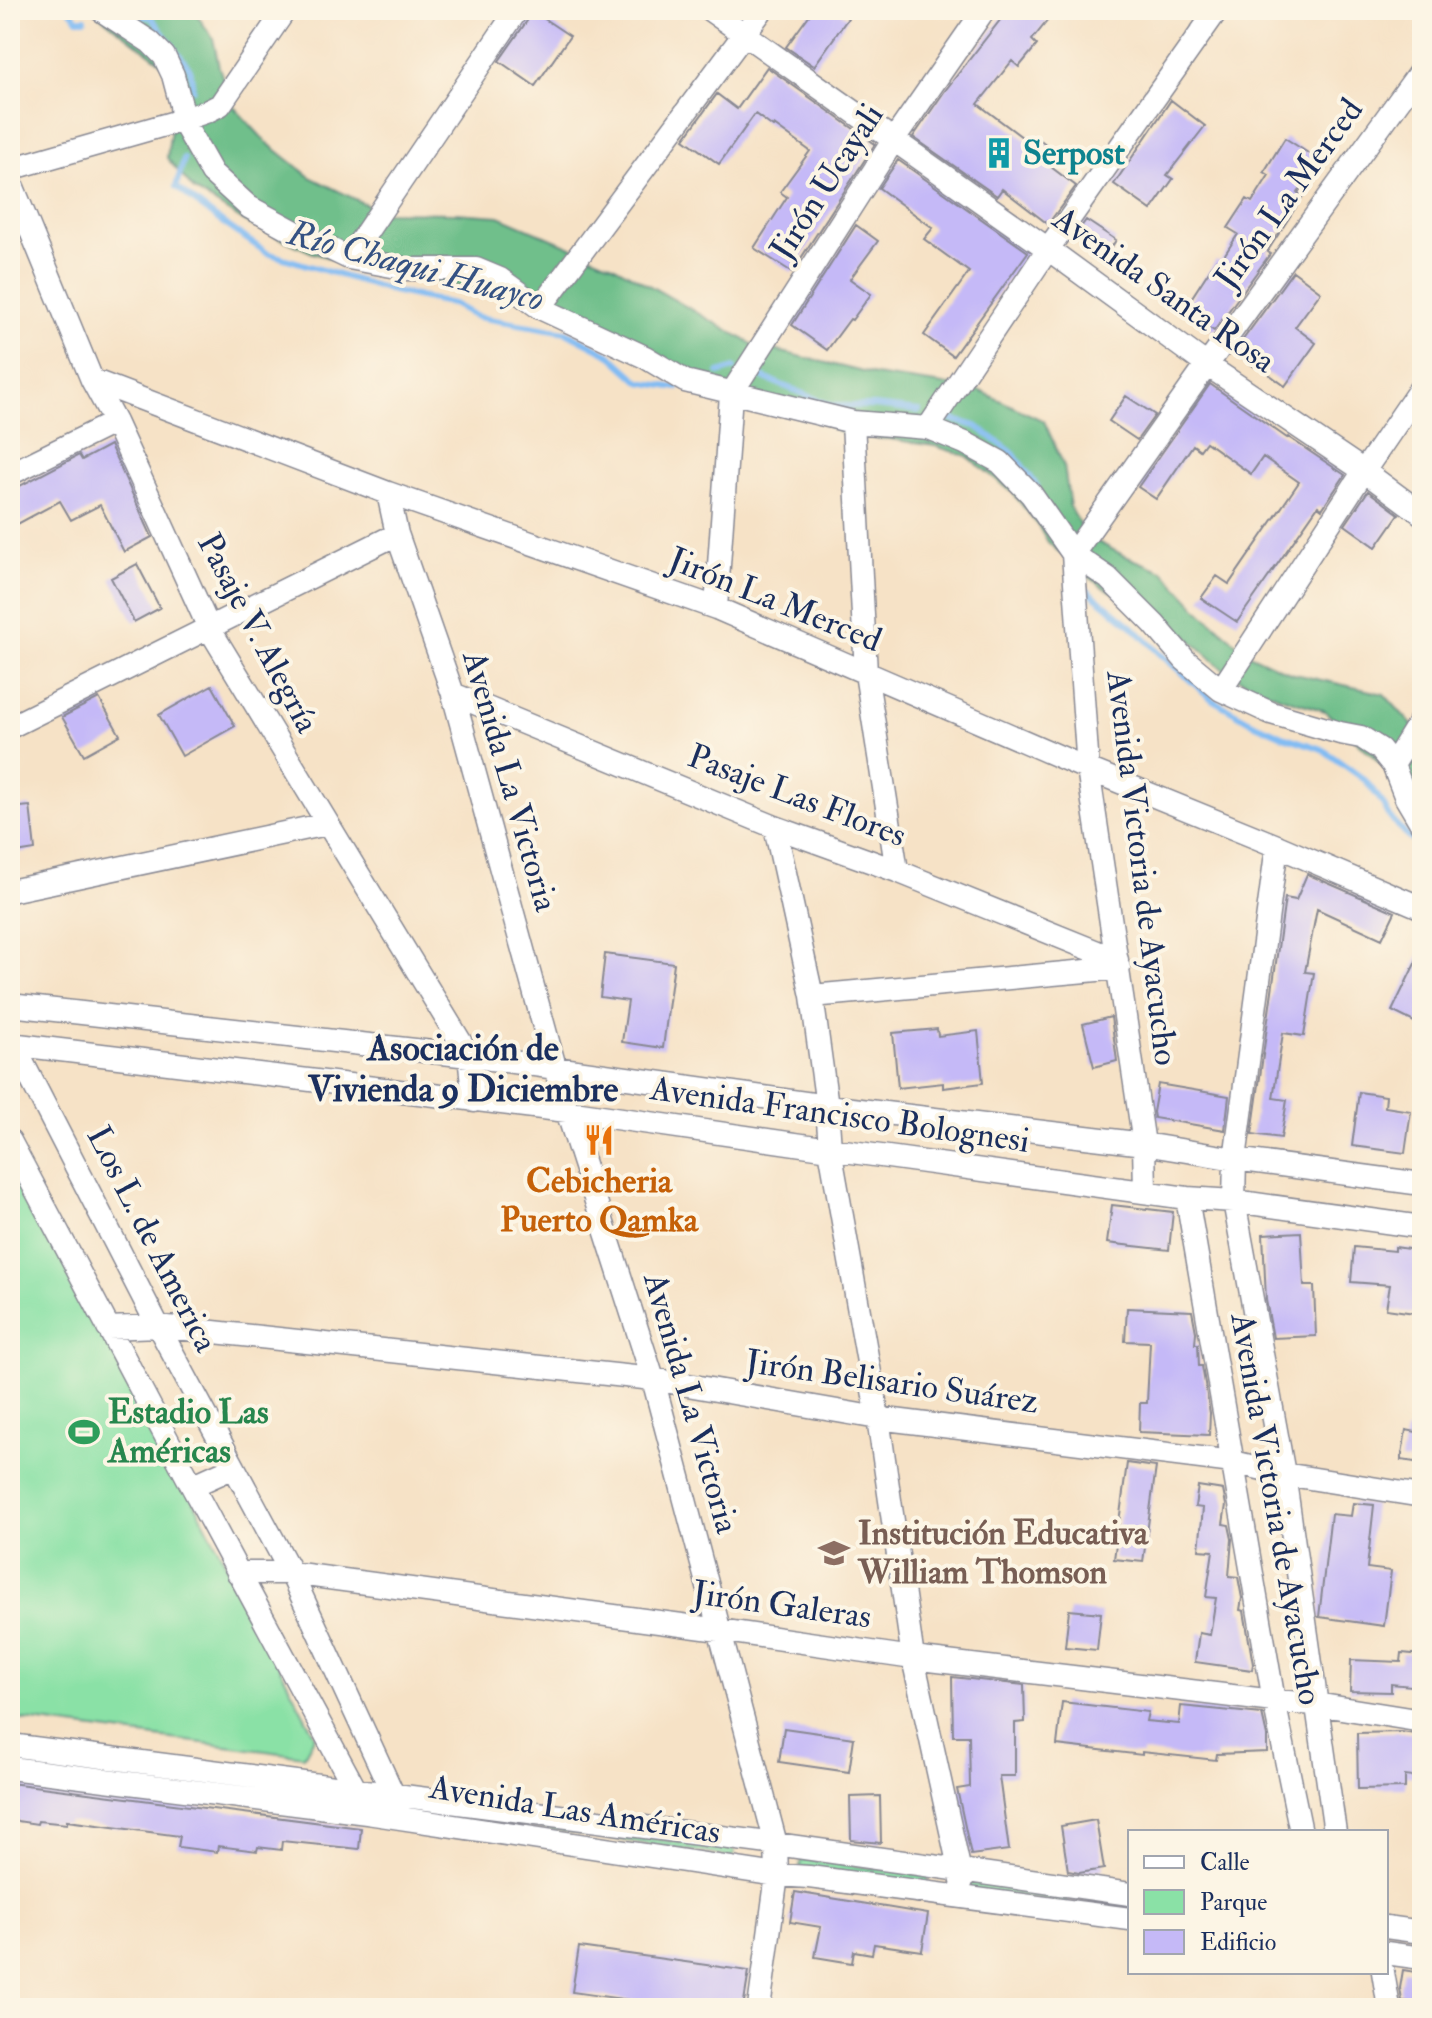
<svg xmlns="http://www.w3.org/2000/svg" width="1432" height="2018" font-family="'IM FELL Double Pica',serif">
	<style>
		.green { fill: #8ae1a6; stroke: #528882; stroke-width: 2 }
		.forest { fill: #6fbf8b; stroke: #457774; stroke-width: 2 }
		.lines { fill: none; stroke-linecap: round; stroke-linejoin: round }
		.stream { stroke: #82bcf3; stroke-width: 6 }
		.building { fill: #c5b9f7 }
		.minor-casing { stroke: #888892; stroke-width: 25 }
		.minor { stroke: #fff; stroke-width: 22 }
		.labels { text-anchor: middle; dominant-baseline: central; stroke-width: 8; stroke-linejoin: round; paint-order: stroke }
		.culture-label { font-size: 34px; font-weight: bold; fill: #0d838f; stroke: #fcf5e5; text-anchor: start }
		.street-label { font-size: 34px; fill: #1b2f5e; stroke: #fcf5e5 }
		.food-label { font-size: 34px; font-weight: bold; fill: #c56008; stroke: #fcf5e5 }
		.leisure-label { font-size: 34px; font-weight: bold; fill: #27864d; stroke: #fcf5e5; text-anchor: start }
		.education-label { font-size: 34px; font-weight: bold; fill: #785e54; stroke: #fcf5e5; text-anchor: start }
		.water-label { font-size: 36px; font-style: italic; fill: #355283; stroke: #fcf5e5 }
		.neighbourhood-label { font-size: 36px; font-weight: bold; fill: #1b2f5e; stroke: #fcf5e5 }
	</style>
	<rect width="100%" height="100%" fill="#fcf5e5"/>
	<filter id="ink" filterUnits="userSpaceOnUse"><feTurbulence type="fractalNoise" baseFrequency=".0125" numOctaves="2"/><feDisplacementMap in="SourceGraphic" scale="16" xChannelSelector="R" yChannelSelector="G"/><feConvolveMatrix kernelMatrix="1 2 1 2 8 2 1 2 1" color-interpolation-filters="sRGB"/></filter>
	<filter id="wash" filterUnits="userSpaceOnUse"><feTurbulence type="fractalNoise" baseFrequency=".006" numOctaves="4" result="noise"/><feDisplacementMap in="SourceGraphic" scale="32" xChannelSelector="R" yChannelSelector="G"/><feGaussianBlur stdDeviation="1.8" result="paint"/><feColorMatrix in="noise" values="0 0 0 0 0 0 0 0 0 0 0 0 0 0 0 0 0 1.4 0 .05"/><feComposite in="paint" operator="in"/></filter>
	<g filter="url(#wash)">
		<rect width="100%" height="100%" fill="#f6e2c6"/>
		<!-- green -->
		<path class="green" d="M10,1146L315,1736L304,1756L10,1718Z
			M510,1819L734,1850L735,1854L733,1857L507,1823Z
			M801,1859L929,1876L927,1884L800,1867Z
			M969,1882L1068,1897V1903L967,1889Z"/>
		<!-- forest -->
		<path class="forest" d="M92,10H193L213,38L219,67L232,105L266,142L310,177L381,212L455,213L499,216L613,265L754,345L875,375L978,390L1044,421L1064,466L1070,507L1086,536L1125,556L1163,571L1202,613L1249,654L1290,673L1384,694L1422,736V798L1378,761L1325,711L1281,697L1228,674L1165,616L1104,588L1077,568L1048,542L1036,523L1012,492L967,456L935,446L890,439L848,437L818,421L661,363L564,306L365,268L313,253L247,223L194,190L167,158L178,75Z"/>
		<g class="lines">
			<!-- stream -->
			<path class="stream" d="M70,10L78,19H85
				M136,17H151L190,69L193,89
				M184,159L176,187L216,218L267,253L392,291L453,304L477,317L566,332L609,354L640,382L677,388
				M719,373L734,368
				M762,377L833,406H874L919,411
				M943,417L976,426L1013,453L1037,486
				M1087,590L1133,627L1159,653L1213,700L1253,723L1283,736L1322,749L1365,780L1382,802L1391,819L1409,838L1422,848"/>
		</g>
		<g id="blocks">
			<!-- building -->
			<path class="building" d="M531,10L570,36L535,86L499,61L529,18Z
				M813,10H837L848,18L814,66L786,47Z
				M1008,10H1035L1048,20L1032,40L1037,45L1019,67L1012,61L978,104L1030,143L1035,136L1060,155L1051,167L1076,186L1048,224L1002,189L997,196L913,137L944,92Z
				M767,67L875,144L792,272L754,248L787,197L780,192L810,151L774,125L773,127L755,114L719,164L684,139L717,94L737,109Z
				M1171,100L1205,126L1167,175L1173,179L1151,210L1114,184Z
				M1285,138L1319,160L1298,193L1303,196L1267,252L1270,254L1214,331L1183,311L1216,260L1220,262L1238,234L1228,228L1247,199L1252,202L1269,175L1264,172Z
				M898,160L1028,252L953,356L924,335L969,272L924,239L933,228L879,188Z
				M1086,220L1116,240L1104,259L1073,238Z
				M856,225L878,241L850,279L871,294L852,320L850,319L827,350L792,325Z
				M1293,271L1321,292L1295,327L1316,343L1285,386L1258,366L1256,368L1234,352Z
				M1210,384L1287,438L1288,437L1345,475L1322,509L1318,506L1237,622L1201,598L1217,576L1229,584L1299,482L1263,457L1251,474L1206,442L1200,450L1193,445L1156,499L1138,487Z
				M1126,396L1155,415L1137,440L1109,421Z
				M110,445L152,537L124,552L100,505L71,520L60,501L10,528V491L79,455L82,460Z
				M1368,491L1399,514L1376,547L1345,525Z
				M137,564L160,608L134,622L111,578Z
				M212,685L235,726L182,756L159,715Z
				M99,698L120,735L84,755L62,717Z
				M30,806L35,850L10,854V808Z
				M1307,874L1395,912L1382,939L1317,909L1305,972L1314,973L1304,1036L1283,1033L1273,1098L1287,1100L1281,1138L1252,1134L1285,898L1296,900Z
				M1422,949V1026L1392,1011Z
				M605,954L674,963L663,1048L622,1042L628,1001L600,997Z
				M1111,1017L1117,1061L1094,1067L1083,1024Z
				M937,1029L938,1036L978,1031L983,1083L943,1088V1083L898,1088L893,1033Z
				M1158,1084L1229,1096L1225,1130L1154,1118L1153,1112Z
				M1359,1092L1386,1096L1385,1107L1411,1111L1405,1153L1352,1146Z
				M1112,1205L1173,1212L1169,1250L1107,1243Z
				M1301,1232L1304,1286H1314L1316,1336L1273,1338L1266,1300L1263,1234Z
				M1354,1247L1395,1251V1247L1422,1251V1314L1386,1309L1390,1285L1351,1282Z
				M1127,1308L1192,1311L1196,1332L1195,1344H1198L1199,1366H1202L1210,1413L1209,1435L1139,1432L1140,1403H1147L1150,1342L1125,1341Z
				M1406,1430L1422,1433V1463L1401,1460Z
				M1127,1463L1156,1467L1143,1562L1114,1559Z
				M1198,1486L1223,1490L1226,1505L1223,1524L1229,1525L1232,1539L1229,1576L1238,1577L1242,1598L1240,1610L1244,1611L1253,1664L1252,1670L1195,1662L1199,1633L1210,1635L1216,1598L1206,1597L1213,1551L1199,1550L1203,1508L1195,1507Z
				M1353,1503L1374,1505L1367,1568L1391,1571L1384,1626L1319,1617L1331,1514L1351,1516Z
				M1069,1610L1101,1613L1097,1650L1065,1647Z
				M1402,1653L1422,1655V1687L1391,1684V1692L1350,1691L1351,1660L1401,1662Z
				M952,1677L1024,1685L1025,1722L1015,1723V1776H999L1009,1850L971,1855L957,1789L970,1787L969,1736H953Z
				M1062,1702L1148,1712L1146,1721L1179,1724L1181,1706L1262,1714L1267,1736V1752L1217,1754L1216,1760L1142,1752V1755L1057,1745Z
				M784,1728L854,1738L849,1772L779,1762Z
				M1401,1732L1422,1735V1778L1405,1776V1788L1358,1789L1357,1733Z
				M10,1783L361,1828L359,1849L282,1841L281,1850L258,1847L257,1851L218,1846L217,1852L178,1847L180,1836L67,1821V1824L38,1821L37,1824L10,1820Z
				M880,1796L881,1843L851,1840L850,1797Z
				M1096,1820L1104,1869L1079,1873L1068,1871L1061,1826Z
				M795,1892L928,1914L922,1951L874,1944L872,1954L854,1951L852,1963L815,1957L821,1927L790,1922Z
				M579,1947L749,1971L743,2008H686L572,1992Z
				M1403,1970L1422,1973V2004L1402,2001L1400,1988Z"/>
		</g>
	</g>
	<g filter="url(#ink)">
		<use href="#blocks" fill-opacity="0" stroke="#888892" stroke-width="2"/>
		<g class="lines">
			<defs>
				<path id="minor" d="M101,10L150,42L164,56L173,75L181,105L182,120L212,173L249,207L297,233L349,258L408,269H476L500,279L540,308L645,357L685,381L853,422L928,428L965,443L1000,462L1031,494L1073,554L1108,578L1154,624L1185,660L1221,690L1271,713L1340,733L1361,737L1380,749L1393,765L1406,798L1422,825
					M710,10L1048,249L1207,365L1364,471L1422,514
					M10,169L182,120L208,111L220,105L285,10
					M10,180L92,380L115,422L209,628L469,1056L474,1101
					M349,258L517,10
					M540,308L762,10
					M92,380L388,493L716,608L1088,769L1277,846L1422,908
					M853,422L866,673L897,871
					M928,428L1048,249L1217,10
					M10,474L115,422
					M388,493L397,534L453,694L567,1111L653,1379L776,1844L777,1875L759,2008
					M716,608L731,394L893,141L984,10
					M1221,690L1364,471L1422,386
					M453,694L775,827L897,871L1117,960
					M10,727L397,534
					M1393,765L1422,718
					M775,827L812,996L827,1106L830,1149L878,1418L913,1658L962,1881
					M1277,846L1235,1159L1234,1201L1284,1474L1335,1832
					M10,891L327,824
					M812,996L1119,968
					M10,1005L469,1056L827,1106L1144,1144L1235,1159L1422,1184
					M10,1038L158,1326L291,1573L393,1794L396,1805
					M10,1044L567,1111L830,1149L1187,1198L1234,1201L1422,1227
					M10,1141L192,1486L361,1800
					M1145,1191L1144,1144L1088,769L1073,554L1207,365L1422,69
					M1187,1198L1274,1701L1301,1832
					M108,1328L158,1326L653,1379L878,1418L1233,1462L1284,1474L1422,1496
					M192,1486L234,1467
					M238,1573H291L719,1630L913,1658L1274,1701L1316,1704L1422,1721
					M10,1745L776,1844L1130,1894
					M10,1768L367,1813L777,1875L809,1877L1130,1919
					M1386,1927L1422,1932
					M1386,1953L1422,1958
					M1383,1972L1389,2008"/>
			</defs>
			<!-- minor casing -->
			<use href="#minor" class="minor-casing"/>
			<!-- minor -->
			<use href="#minor" class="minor"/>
		</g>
	</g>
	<!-- icons -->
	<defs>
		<symbol id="building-bare" viewBox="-9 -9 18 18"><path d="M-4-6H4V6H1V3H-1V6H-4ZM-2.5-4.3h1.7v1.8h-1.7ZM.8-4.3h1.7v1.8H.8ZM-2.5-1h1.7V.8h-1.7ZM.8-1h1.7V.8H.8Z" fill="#0f9aa8" stroke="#fcf5e5" stroke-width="2.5" paint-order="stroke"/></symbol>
		<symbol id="restaurant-bare" viewBox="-9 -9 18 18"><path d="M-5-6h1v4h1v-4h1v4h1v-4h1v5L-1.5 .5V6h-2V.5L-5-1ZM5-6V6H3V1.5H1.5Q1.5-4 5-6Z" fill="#e8710a" stroke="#fcf5e5" stroke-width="2.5" paint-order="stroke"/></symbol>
		<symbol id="stadium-bare" viewBox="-9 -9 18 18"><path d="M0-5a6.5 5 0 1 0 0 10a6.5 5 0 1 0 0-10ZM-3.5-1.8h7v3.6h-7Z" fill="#2e9e5b" stroke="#fcf5e5" stroke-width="2.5" paint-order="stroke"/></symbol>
		<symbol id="school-bare" viewBox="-9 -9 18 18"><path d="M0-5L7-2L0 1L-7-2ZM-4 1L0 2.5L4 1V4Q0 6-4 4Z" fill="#8d6e63" stroke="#fcf5e5" stroke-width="2.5" paint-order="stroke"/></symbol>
	</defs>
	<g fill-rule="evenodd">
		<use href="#building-bare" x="977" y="131" width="44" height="44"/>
		<use href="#restaurant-bare" x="577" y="1118" width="44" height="44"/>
		<use href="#stadium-bare" x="62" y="1410" width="44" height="44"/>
		<use href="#school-bare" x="812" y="1531" width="44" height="44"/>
	</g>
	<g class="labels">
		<!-- culture labels -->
		<g class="culture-label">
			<text x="1023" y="153">Serpost</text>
		</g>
		<!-- street labels -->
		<g class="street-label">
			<text transform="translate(827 182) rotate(-57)">Jirón Ucayali</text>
			<text transform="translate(1289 194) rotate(-54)">Jirón La Merced</text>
			<text transform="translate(1164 290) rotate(35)">Avenida Santa Rosa</text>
			<text transform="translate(775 600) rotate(22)">Jirón La Merced</text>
			<text transform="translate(258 633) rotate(62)">Pasaje V. Alegría</text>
			<text transform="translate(510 781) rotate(74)">Avenida La Victoria</text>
			<text transform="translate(797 796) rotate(21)">Pasaje Las Flores</text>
			<text transform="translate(1142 868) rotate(83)">Avenida Victoria de Ayacucho</text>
			<text transform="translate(840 1115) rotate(8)">Avenida Francisco Bolognesi</text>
			<text transform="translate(152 1239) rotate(63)">Los L. de America</text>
			<text transform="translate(892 1382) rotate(8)">Jirón Belisario Suárez</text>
			<text transform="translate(691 1403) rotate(74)">Avenida La Victoria</text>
			<text transform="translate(1276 1509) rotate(80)">Avenida Victoria de Ayacucho</text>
			<text transform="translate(782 1605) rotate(8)">Jirón Galeras</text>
			<text transform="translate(575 1810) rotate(9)">Avenida Las Américas</text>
		</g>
		<!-- food labels -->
		<g class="food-label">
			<text x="599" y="1181">Cebicheria<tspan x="599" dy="39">Puerto Qamka</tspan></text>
		</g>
		<!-- leisure labels -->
		<g class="leisure-label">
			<text x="108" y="1412">Estadio Las<tspan x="108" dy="39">Américas</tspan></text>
		</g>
		<!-- education labels -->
		<g class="education-label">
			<text x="858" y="1533">Institución Educativa<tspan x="858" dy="39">William Thomson</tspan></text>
		</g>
		<!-- water labels -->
		<g class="water-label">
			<text transform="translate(416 266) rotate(15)">Río Chaqui Huayco</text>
		</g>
		<!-- neighbourhood labels -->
		<g class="neighbourhood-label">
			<text x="463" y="1048">Asociación de<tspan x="463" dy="41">Vivienda 9 Diciembre</tspan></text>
		</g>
	</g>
	<!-- margin -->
	<rect width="1432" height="2018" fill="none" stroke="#fcf5e5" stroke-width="40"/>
	<!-- legend -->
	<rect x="1128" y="1830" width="260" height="144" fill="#fcf5e5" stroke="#a2a6af" stroke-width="2"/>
	<rect x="1144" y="1856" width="40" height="12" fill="#ffffff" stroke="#a2a6af" stroke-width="2"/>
	<text x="1200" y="1870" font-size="24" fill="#1b2f5e">Calle</text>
	<rect x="1144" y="1890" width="40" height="24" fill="#8ae1a6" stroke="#a2a6af" stroke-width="2"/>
	<text x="1200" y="1910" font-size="24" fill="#1b2f5e">Parque</text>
	<rect x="1144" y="1930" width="40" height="24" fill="#c5b9f7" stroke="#a2a6af" stroke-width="2"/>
	<text x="1200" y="1950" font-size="24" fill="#1b2f5e">Edificio</text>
</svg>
